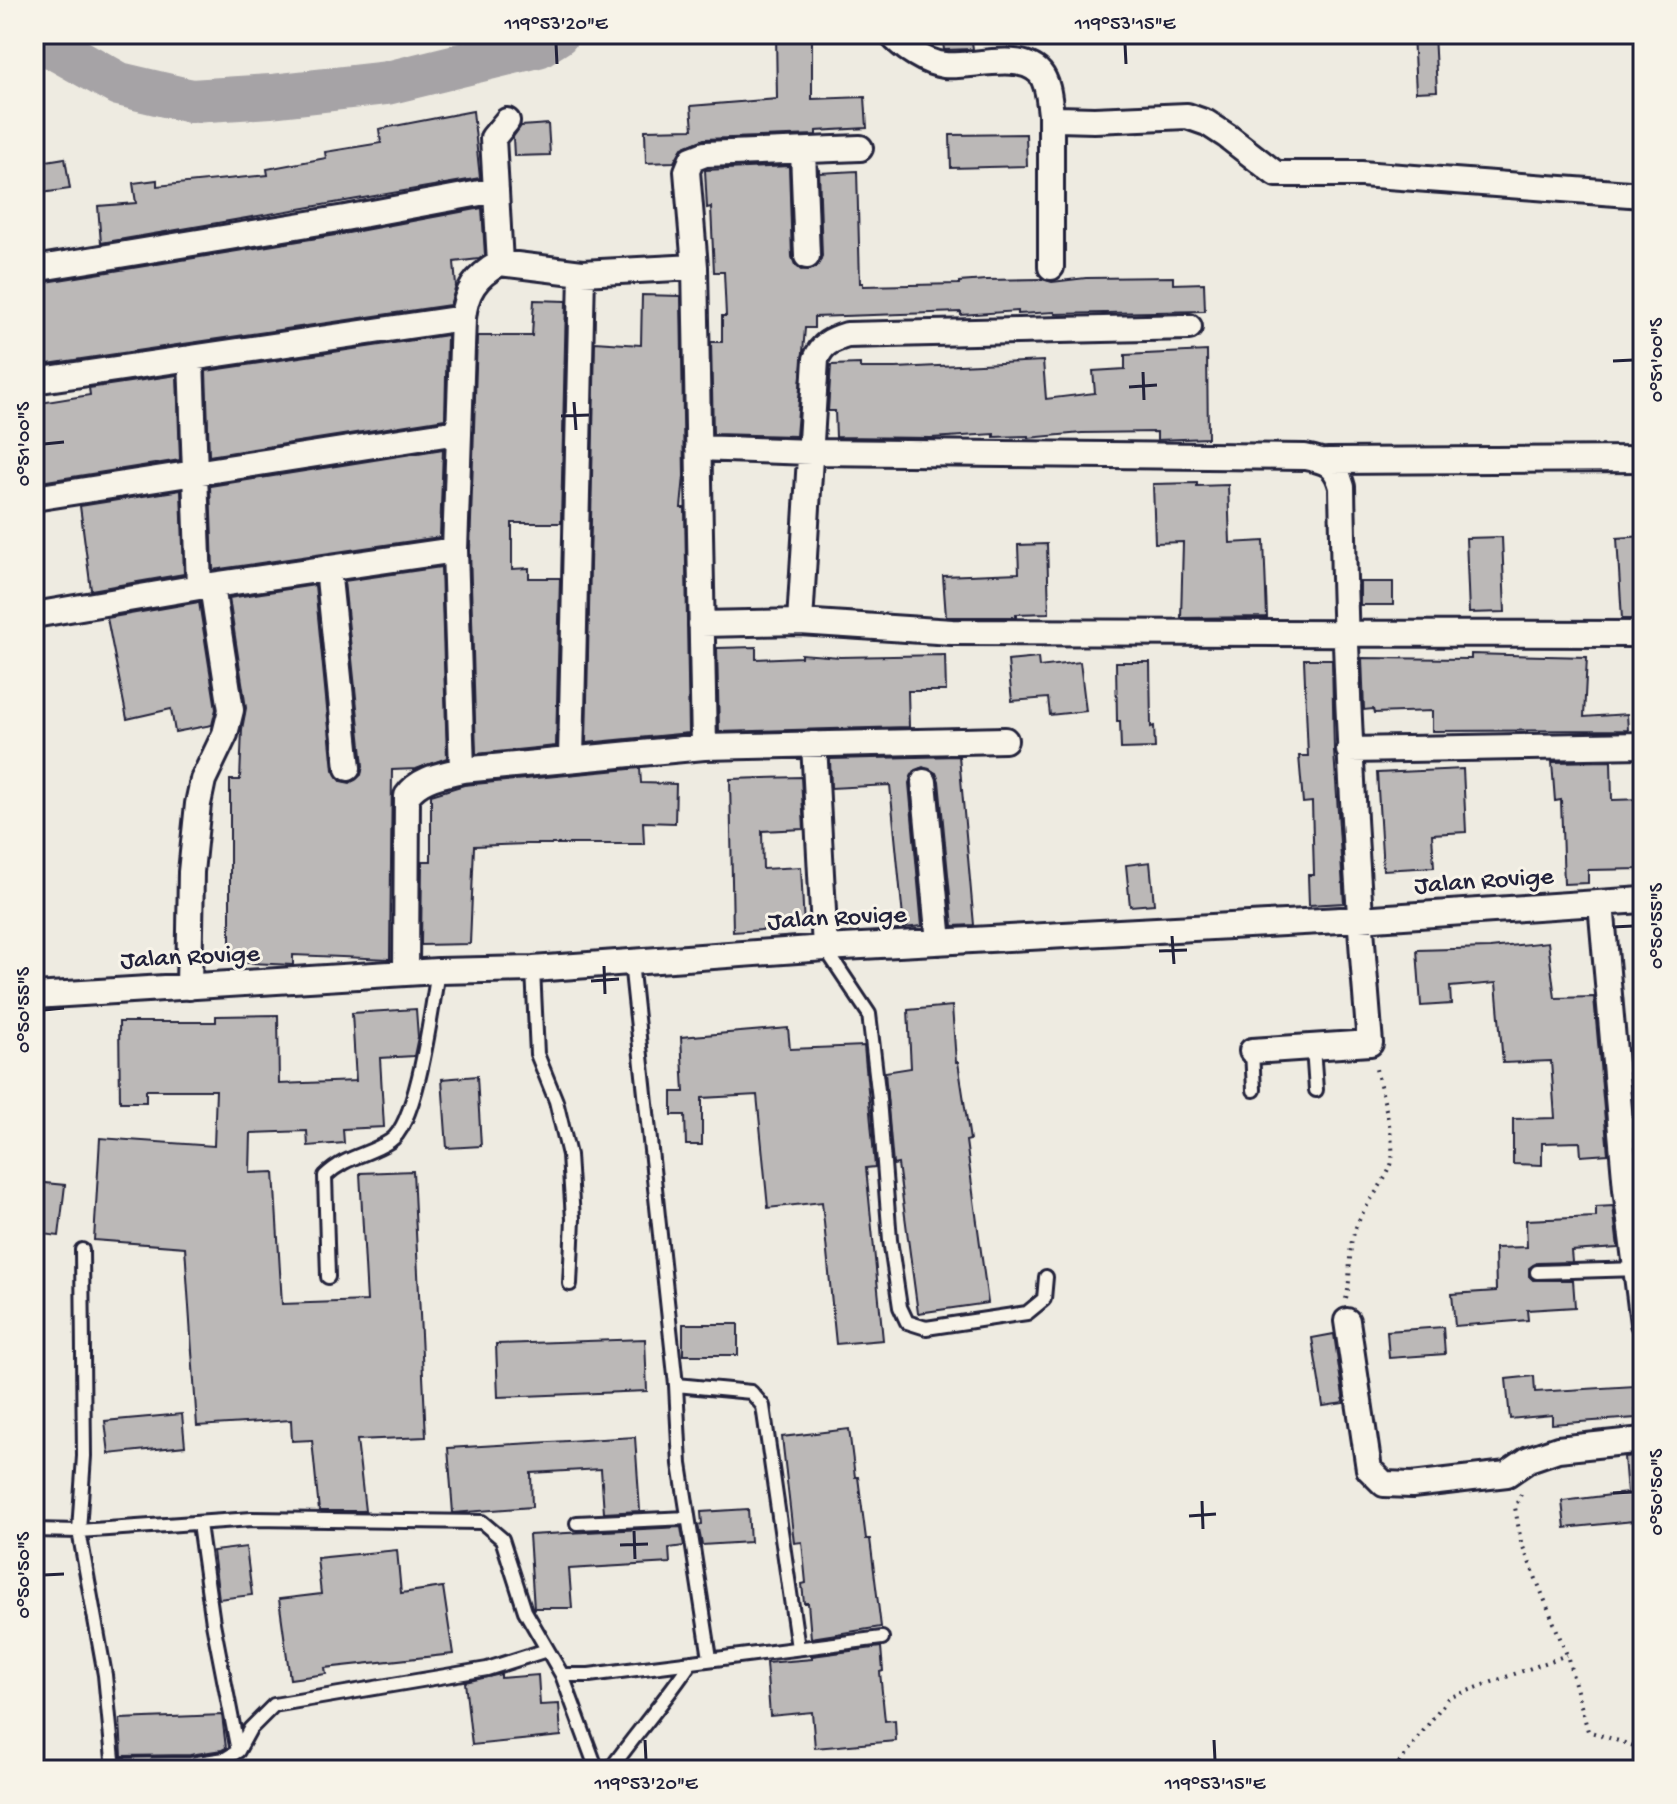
<svg xmlns="http://www.w3.org/2000/svg" width="1677" height="1804" font-family="'Gochi Hand',sans-serif">
	<style>
		.lines { fill: none; stroke-linecap: round; stroke-linejoin: round }
		.river { stroke: #a6a3a6; stroke-width: 44 }
		.building { fill: #bbb8b7; stroke: #22223b; stroke-width: 2 }
		.service-casing { stroke: #22223b; stroke-width: 18 }
		.minor-casing { stroke: #22223b; stroke-width: 30 }
		.path { stroke: #22223b; stroke-width: 4; stroke-dasharray: 2 6; stroke-linecap: butt }
		.service { stroke: #f7f3e8; stroke-width: 12 }
		.minor { stroke: #f7f3e8; stroke-width: 24 }
		.ticks { fill: none; stroke: #22223b; stroke-width: 3 }
		.labels { text-anchor: middle; dominant-baseline: central; stroke-width: 6; stroke-linejoin: round; paint-order: stroke }
		.street-label { font-size: 26px; fill: #22223b; stroke: #f7f3e8 }
		.neatline { fill: none; stroke: #22223b; stroke-width: 3 }
		.ticks-label { font-size: 20px; text-anchor: middle; fill: #22223b }
	</style>
	<rect width="100%" height="100%" fill="#eeebe1"/>
	<filter id="ink" filterUnits="userSpaceOnUse"><feTurbulence type="fractalNoise" baseFrequency=".0125" numOctaves="2"/><feDisplacementMap in="SourceGraphic" scale="16" xChannelSelector="R" yChannelSelector="G"/><feConvolveMatrix kernelMatrix="1 2 1 2 8 2 1 2 1" color-interpolation-filters="sRGB"/></filter>
	<g filter="url(#ink)">
		<g class="lines">
			<!-- river -->
			<path class="river" d="M34,41L46,43L119,84L191,101L271,96L387,83L538,46L557,34"/>
		</g>
		<!-- building -->
		<path class="building" d="M776,34H812V99L865,97L867,128L816,131V135L704,139L682,148L674,162L646,163L645,130L693,129L691,106L777,99Z
			M942,34H971L973,49L944,50Z
			M1413,34H1434L1437,91L1416,92Z
			M473,111L480,178L101,243L98,206L136,203L133,183L157,180V186L268,175L267,169L326,158L325,152L381,143L379,129Z
			M548,124L550,155L514,156L513,137L521,126Z
			M1026,134L1027,166L951,168L950,135Z
			M65,158L70,189L34,194V163Z
			M789,166L792,257L795,265L801,270L816,268L822,256L819,169V173L857,171L860,283H863V286L959,284V282L986,280L1042,279L1052,282L1086,278L1173,277V284L1204,283L1205,311L1055,314V312L1018,314V311L961,315V312L814,317V328H805L796,436L713,434L711,342H722V316H726L724,272H714L711,207L707,208L705,170Z
			M482,208L485,255L479,259L454,262L456,286L450,305L34,366V284L348,233Z
			M642,295L681,296L684,476L681,508H685L689,733L586,743L595,342L641,345Z
			M534,300L566,301L561,523H512V569L529,568V578H560L556,746L476,754L470,550L477,336H532Z
			M447,335L445,419L209,456L206,371Z
			M1207,351L1208,438L1157,440V432L1082,433L1028,438V436L994,437V434L931,438L836,437L835,411H828L831,365L860,364V368H896L1043,361L1046,399L1095,393L1093,371L1125,369V355Z
			M177,375L180,460L34,483V404L90,395L89,388Z
			M443,449L440,537L213,570L210,486Z
			M1197,483V486L1228,485L1230,543L1264,541L1267,617L1181,618L1183,542L1155,543L1153,484Z
			M181,490L184,574L91,590L80,506Z
			M1643,536V619H1622L1617,538Z
			M1502,537L1505,612L1469,613L1466,538Z
			M1047,544L1049,613L1016,614V617H946L943,576L1019,573L1018,545Z
			M441,567L447,758L416,769L392,770L390,959L293,955V965L230,962V780H240L242,729L246,708L229,598L315,585L333,770L341,781L350,783L361,775L363,766L344,581Z
			M1360,582H1393V605H1360Z
			M199,602L216,709L212,725L175,732L171,709L127,719L107,618Z
			M756,647V659L801,657V654L840,657L945,655L946,691H908L909,727L719,732L717,648Z
			M1471,654L1587,657L1584,717L1627,714L1628,730L1432,731V711L1374,713L1373,709L1364,710L1362,658L1471,659Z
			M1038,658L1039,667L1080,662L1086,711L1050,715L1048,698L1012,701L1008,661Z
			M1304,659H1332L1334,751L1344,903L1309,905L1308,875H1314L1312,802L1303,803L1299,756H1308Z
			M1116,662H1150L1151,727L1154,726L1155,748L1121,749L1120,721H1117Z
			M959,756L974,925L953,926L939,781L936,773L923,767L915,770L909,783L922,926L904,928L890,785L831,788L830,759Z
			M1611,761L1612,800L1643,799V869L1588,870V883L1564,884L1561,800L1555,801L1552,762Z
			M640,768L641,783L676,784L675,823L643,822L644,844H527L474,846L470,944L421,945L422,861H431V795L464,785Z
			M1463,769L1466,832L1432,834L1434,867L1383,870L1377,773Z
			M801,777L804,829L762,831L763,869L801,867L804,927L733,932L730,779Z
			M1150,862L1154,904L1130,906L1126,865Z
			M1548,942L1555,998L1594,997L1608,1154L1581,1156L1580,1142L1542,1143V1165L1513,1164V1119L1555,1118L1551,1061L1503,1063L1496,983L1450,987L1451,1004L1421,1006L1417,950L1490,948Z
			M952,1006L956,1062H958L970,1140L966,1141L988,1303L918,1313L898,1164L893,1165L885,1072L911,1068L908,1010Z
			M416,1009L418,1037L414,1056L380,1058L384,1127L343,1129L344,1143L308,1146L307,1131L251,1133L250,1173L274,1172L282,1304L367,1301L360,1173L413,1171L426,1437L357,1440L365,1511H319L312,1440L292,1441L291,1420L197,1426L185,1247L94,1240L100,1138L214,1146L216,1090H146V1102H120L119,1022H216V1016L278,1015L279,1084L356,1081L352,1013Z
			M788,1028L790,1049L864,1046L875,1167L866,1168L883,1340L836,1344L822,1202L768,1208L757,1095L702,1098V1145H686L685,1115H672V1092H684L681,1037Z
			M477,1076L481,1146L447,1148L442,1079Z
			M34,1182L65,1185L59,1236L34,1233Z
			M1613,1206L1618,1248L1571,1251L1572,1262L1537,1263L1529,1268V1276L1533,1280H1573L1575,1307L1527,1310L1528,1320L1455,1326L1452,1294L1496,1291L1495,1248L1527,1247L1526,1220L1596,1217V1207Z
			M683,1324H738V1355H683Z
			M1443,1327L1445,1354L1389,1358L1387,1331Z
			M1334,1334L1344,1403L1323,1406L1312,1338Z
			M645,1339L647,1391L498,1397L496,1344Z
			M1534,1376L1535,1392L1635,1386L1636,1418L1552,1424V1415L1510,1419L1506,1379Z
			M182,1414L185,1446L109,1454L105,1421Z
			M849,1429L855,1477H858L866,1539H870L881,1627L811,1638L808,1603H804L802,1584L806,1583L802,1542L794,1543L782,1437Z
			M635,1437L640,1511L604,1513L601,1469L531,1473L532,1507L453,1513L448,1448Z
			M1643,1455V1520L1565,1528L1562,1501L1627,1493L1624,1457Z
			M748,1509L750,1542L702,1545L698,1525L702,1524L701,1512Z
			M681,1527L684,1546L669,1548L670,1563L569,1569L572,1608H534L529,1535Z
			M246,1547L252,1595L219,1599L213,1551Z
			M397,1550L401,1593L443,1587L453,1654L325,1668L326,1674L290,1679L279,1599L321,1594L317,1558Z
			M881,1647L883,1671L880,1672L885,1721L895,1720L896,1741L815,1748L812,1712L770,1716L766,1663L812,1659V1656Z
			M501,1674V1678L538,1675L540,1705L559,1704L561,1736L472,1745L465,1682Z
			M222,1715L226,1748L222,1750L190,1755L122,1756L120,1719Z"/>
		<g class="lines">
			<defs>
				<path id="service" d="M825,948L869,1014L879,1099L890,1240L900,1307L907,1322L926,1328L1027,1313L1044,1299L1046,1277
					M631,962L676,1385L680,1464L710,1658
					M533,969L537,1054L556,1101L569,1155L573,1219L570,1284
					M1313,1047L1316,1090
					M1252,1051L1254,1090
					M82,1250L84,1456L79,1531L105,1675L114,1770
					M1537,1272L1640,1269
					M328,1277L325,1176C347,1155 367,1156 390,1141C418,1123 432,1006 438,971
					M676,1385L751,1392L763,1406L798,1648
					M577,1523L688,1518
					M199,1524L213,1623L238,1751
					M34,1530L79,1531L252,1519L482,1522L502,1539L525,1611L562,1675L597,1770
					M562,1675H589L882,1638
					M114,1765L191,1764L225,1759L238,1751L250,1729L274,1705L487,1669L547,1650
					M610,1770C636,1733 666,1700 691,1662"/>
				<path id="minor" d="M891,34C902,47 926,63 944,65C970,68 1020,51 1040,73C1049,84 1049,101 1051,114L1058,119L1094,120L1187,116L1207,123L1227,136L1276,174H1361L1643,195
					M1051,114V267
					M803,152L807,256
					M500,263L493,138L507,121
					M34,269L345,218L496,190
					M191,358L199,587
					M34,381L463,318
					M698,448L811,452L1305,457C1327,461 1336,464 1342,487C1345,673 1354,858 1370,1043L1252,1051
					M1328,461L1643,459
					M34,498L458,432
					M328,568L348,768
					M34,615L199,587L455,550
					M800,622L816,359C822,344 831,340 847,335L1189,327
					M701,624L800,622L952,632L1643,634
					M814,744L825,948
					M704,747L695,267L687,171L692,159L705,154L860,148
					M1349,750L1643,745
					M571,758L582,273
					M462,770L455,550L463,318C466,291 475,277 500,263L582,273L695,267
					M924,782L939,942
					M1601,903L1626,1189L1643,1323
					M406,973L407,796C419,778 442,775 462,770L704,747L1005,740
					M189,987L191,872L198,804L203,780L225,734L231,710L212,586
					M34,996L438,971L533,969L825,948L1359,919L1643,900
					M1347,1321L1369,1469L1384,1484L1412,1485L1507,1474L1529,1459L1558,1449L1643,1440"/>
			</defs>
			<!-- service casing -->
			<use href="#service" class="service-casing"/>
			<!-- minor casing -->
			<use href="#minor" class="minor-casing"/>
			<!-- path -->
			<path class="path" d="M1346,1299C1352,1278 1347,1255 1354,1233C1361,1209 1380,1190 1390,1168C1399,1149 1380,1087 1375,1065
				M1521,1494L1515,1507L1521,1542L1567,1655L1588,1731L1643,1749
				M1394,1770L1448,1698L1567,1655"/>
			<!-- service -->
			<use href="#service" class="service"/>
			<!-- minor -->
			<use href="#minor" class="minor"/>
		</g>
	</g>
	<!-- ticks -->
	<path class="ticks" d="M556,44L557,64M1125,44L1126,64M1613,361L1633,360M1143,372L1144,400M1129,387L1157,385M574,402L576,430M561,416L589,415M44,444L64,442M1613,927L1633,926M1172,936L1174,964M1159,951L1187,950M604,966L605,994M591,981L619,979M44,1010L64,1008M1613,1493L1633,1492M1202,1501L1203,1529M1189,1516L1216,1514M634,1531L635,1559M620,1545L648,1544M44,1575L64,1574M645,1740L646,1760M1214,1740L1215,1760"/>
	<g class="labels">
		<!-- street labels -->
		<g class="street-label">
			<text transform="translate(1484 883) rotate(-4)">Jalan Rovige</text>
			<text transform="translate(837 920) rotate(-3)">Jalan Rovige</text>
			<text transform="translate(190 959) rotate(-3)">Jalan Rovige</text>
		</g>
	</g>
	<!-- margin -->
	<rect width="1677" height="1804" fill="none" stroke="#f7f3e8" stroke-width="88"/>
	<rect x="44" y="44" width="1589" height="1716" class="neatline"/>
	<g class="ticks-label">
		<text x="556" y="29">119°53'20"E</text>
		<text x="1125" y="29">119°53'15"E</text>
		<text transform="translate(1655 360) rotate(-90)" y="7">0°51'00"S</text>
		<text transform="translate(22 444) rotate(-90)" y="7">0°51'00"S</text>
		<text transform="translate(1655 926) rotate(-90)" y="7">0°50'55"S</text>
		<text transform="translate(22 1010) rotate(-90)" y="7">0°50'55"S</text>
		<text transform="translate(1655 1492) rotate(-90)" y="7">0°50'50"S</text>
		<text transform="translate(22 1575) rotate(-90)" y="7">0°50'50"S</text>
		<text x="646" y="1789">119°53'20"E</text>
		<text x="1215" y="1789">119°53'15"E</text>
	</g>
</svg>
